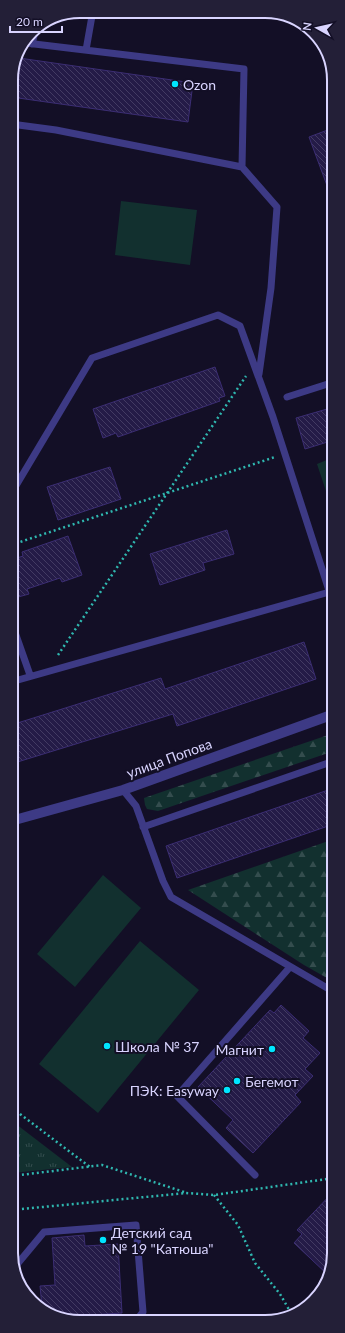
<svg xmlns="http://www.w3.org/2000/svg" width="345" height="1333" font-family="Lato,sans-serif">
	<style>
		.green { fill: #12302f }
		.forest { fill: url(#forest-firs) }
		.park { fill: url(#park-tufts) }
		.building { fill: url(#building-back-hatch); stroke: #3b2d73 }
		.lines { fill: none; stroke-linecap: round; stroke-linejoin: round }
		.path { stroke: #2fb8b0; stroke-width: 2.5; stroke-dasharray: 2 3; stroke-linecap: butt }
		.service { stroke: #3d3a85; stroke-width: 7 }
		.tertiary { stroke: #3d3a85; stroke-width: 10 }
		.poi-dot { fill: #00e5ff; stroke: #130f26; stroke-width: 1.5 }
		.labels { text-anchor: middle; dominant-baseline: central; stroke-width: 4; stroke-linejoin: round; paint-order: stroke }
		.poi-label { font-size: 14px; fill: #d9d4ff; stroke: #130f26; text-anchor: start }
		.street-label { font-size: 14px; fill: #d9d4ff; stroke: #130f26 }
		.rim { fill: none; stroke: #d9d4ff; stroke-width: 2 }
	</style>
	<defs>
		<pattern id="forest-firs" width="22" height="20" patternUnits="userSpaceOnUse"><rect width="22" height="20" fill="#12302f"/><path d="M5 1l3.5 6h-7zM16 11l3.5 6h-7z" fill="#344d4e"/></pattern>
		<pattern id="park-tufts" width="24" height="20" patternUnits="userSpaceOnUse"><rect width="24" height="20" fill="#12302f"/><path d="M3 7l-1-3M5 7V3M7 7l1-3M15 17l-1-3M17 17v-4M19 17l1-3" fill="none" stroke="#344d4e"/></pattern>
		<pattern id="building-back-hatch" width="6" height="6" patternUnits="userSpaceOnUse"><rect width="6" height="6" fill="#241b47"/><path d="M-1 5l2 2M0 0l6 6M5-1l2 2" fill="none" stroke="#433b63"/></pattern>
	</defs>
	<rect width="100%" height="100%" fill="#130f26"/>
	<!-- green -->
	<path class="green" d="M121,201L197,210L190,265L115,255Z
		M334,457V515L317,464Z
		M103,875L141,908L75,987L37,954Z
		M140,941L199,990L98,1113L39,1064Z"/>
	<!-- forest -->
	<path class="forest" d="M334,733V751L158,811L147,809L145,805L144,798Z
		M334,839V982L304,965L188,890Z"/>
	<!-- park -->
	<path class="park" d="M12,1121L72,1167L12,1173Z"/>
	<!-- building -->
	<path class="building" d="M19,58L193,83L188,122L11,97V76Z
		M333,128V199H332L309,137Z
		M215,367L225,396L219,398L220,401L118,437L116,433L103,438L93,409Z
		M334,407V440L305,449L296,418Z
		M110,467L121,499L58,520L47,487Z
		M227,530L234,554L203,563L205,570L160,585L150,554Z
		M68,536L82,575L62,582L60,578L27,589L29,594L11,599V560L23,556L22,552Z
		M304,642L316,679L177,726L173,714L11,764V725L161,678L165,689Z
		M334,788V824L177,878L166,846Z
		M281,1005L309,1031L303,1038L320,1053L305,1069L313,1076L295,1095L301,1102L253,1153L226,1128L233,1120L198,1087L270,1010L274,1013Z
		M334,1191V1257L327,1274L294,1243L302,1234L297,1230Z
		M84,1235L85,1246L118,1244L122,1313L76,1316V1321H66L42,1306L40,1286L55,1285L52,1238Z"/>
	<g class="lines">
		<!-- path -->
		<path class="path" d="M11,545L275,457
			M58,655L246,376
			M12,1108L90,1167
			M12,1176L102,1165L184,1192
			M214,1195L238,1225L255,1263L280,1294L291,1313
			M12,1210L186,1193L214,1195L334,1178"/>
		<!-- service -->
		<path class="service" d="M26,43L244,69L242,167
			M32,44L36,28
			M86,50L92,16
			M11,124L56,130L242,167L277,207L271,288L259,374
			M287,397L334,382
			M11,494L92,358L218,315L240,326L273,417L334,606
			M11,621L30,675
			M11,682L333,591
			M123,790L136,806L163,881L171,897L334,992
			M143,827L334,761
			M255,1175L177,1096L290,967
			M14,1268L44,1232L136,1225L143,1312L136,1321"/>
		<!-- tertiary -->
		<path class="tertiary" d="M11,821L123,790L334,714"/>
	</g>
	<!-- markers -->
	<g class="poi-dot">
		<circle cx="175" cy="84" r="4"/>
		<circle cx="107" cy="1046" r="4"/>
		<circle cx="272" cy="1049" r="4"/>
		<circle cx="237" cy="1081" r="4"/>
		<circle cx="227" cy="1090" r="4"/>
		<circle cx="103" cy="1240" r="4"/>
	</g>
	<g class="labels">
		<!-- poi labels -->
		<g class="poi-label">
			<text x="183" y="84">Ozon</text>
			<text x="115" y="1046">Школа № 37</text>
			<text x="264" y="1049" text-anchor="end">Магнит</text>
			<text x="245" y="1081">Бегемот</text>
			<text x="219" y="1090" text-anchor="end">ПЭК: Easyway</text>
			<text x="111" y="1232">Детский сад<tspan x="111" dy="16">№ 19 "Катюша"</tspan></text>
		</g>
		<!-- street labels -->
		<g class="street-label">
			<text transform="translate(169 758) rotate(-20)">улица Попова</text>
		</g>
	</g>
	<!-- crop -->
	<path d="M0 0H345V1333H0ZM80 18H265A62 62 0 0 1 327 80V1253A62 62 0 0 1 265 1315H80A62 62 0 0 1 18 1253V80A62 62 0 0 1 80 18Z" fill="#231f37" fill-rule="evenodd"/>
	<path class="rim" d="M80 18H265A62 62 0 0 1 327 80V1253A62 62 0 0 1 265 1315H80A62 62 0 0 1 18 1253V80A62 62 0 0 1 80 18Z"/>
	<!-- north arrow -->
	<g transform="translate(317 28) rotate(278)" stroke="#130f26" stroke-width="3" paint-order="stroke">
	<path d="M0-3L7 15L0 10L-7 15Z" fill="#d9d4ff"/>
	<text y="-6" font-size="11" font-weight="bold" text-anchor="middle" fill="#d9d4ff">N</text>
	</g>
	<!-- scale -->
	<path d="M10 26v6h52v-6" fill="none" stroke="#d9d4ff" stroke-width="2"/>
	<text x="16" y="26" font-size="12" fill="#d9d4ff" stroke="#130f26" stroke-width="3" paint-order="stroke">20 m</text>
</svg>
